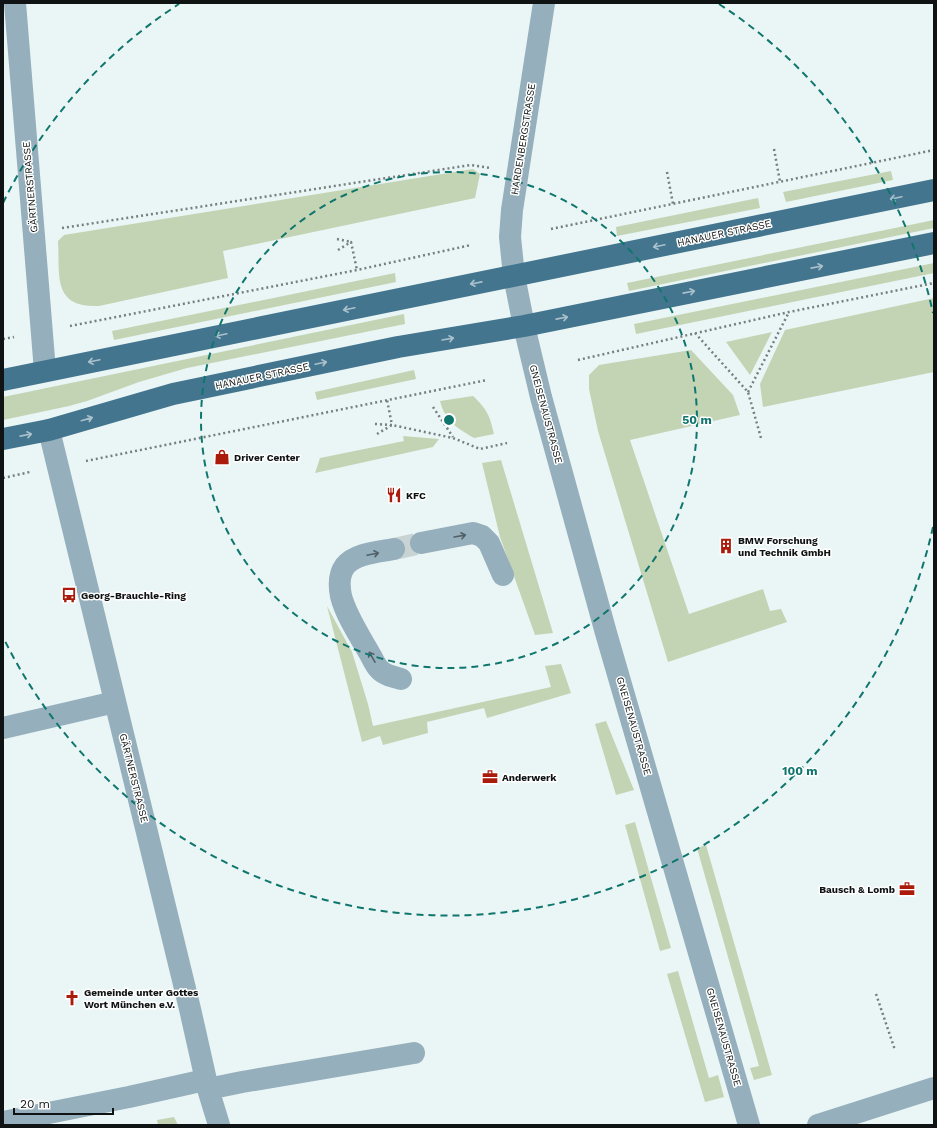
<svg xmlns="http://www.w3.org/2000/svg" width="937" height="1128" font-family="'Work Sans',sans-serif">
	<style>
		.green { fill: #c3d4b4 }
		.lines { fill: none; stroke-linecap: round; stroke-linejoin: round }
		.minor-tunnel { stroke: #c9d3d3; stroke-width: 22; stroke-dasharray: 22 11; stroke-linecap: butt }
		.path { stroke: #777e7e; stroke-width: 2.5; stroke-dasharray: 2 3; stroke-linecap: butt }
		.minor { stroke: #95afbd; stroke-width: 22 }
		.major { stroke: #43758e; stroke-width: 22 }
		.oneway { stroke: #aac1cc }
		.oneway2 { stroke: #526168 }
		.ring { fill: none; stroke: #0f766e; stroke-width: 2; stroke-dasharray: 7 5 }
		.labels { text-anchor: middle; dominant-baseline: central; stroke-width: 3; stroke-linejoin: round; paint-order: stroke }
		.street-label { font-size: 10px; fill: #0f1313; stroke: #fff }
		.poi-label { font-size: 10px; font-weight: bold; fill: #0f1313; stroke: #fff; text-anchor: start }
		.centre { fill: #0f766e; stroke: #fff; stroke-width: 2 }
		.ring-label { font-size: 12px; text-anchor: middle; font-weight: bold; fill: #0f766e; stroke: #fff; stroke-width: 3; stroke-linejoin: round; paint-order: stroke }
	</style>
	<rect width="100%" height="100%" fill="#eaf5f5"/>
	<!-- green -->
	<path class="green" d="M473,169L480,174L475,198L223,251L228,278L99,306C52,308 60,276 58,241L64,235Z
		M891,171L893,180L786,202L783,192Z
		M758,198L760,208L617,236L616,227Z
		M934,220V228L629,291L627,283Z
		M934,263V273L636,334L634,324Z
		M395,273L396,282L114,340L112,331Z
		M934,298V372L763,407L760,384L785,330Z
		M404,314L405,324L187,368L139,382L87,401L69,406L3,420V397Z
		M772,332L750,375L726,342Z
		M691,350L733,395L740,415L630,440L689,614L763,589L770,611L781,609L787,622L668,662L598,431L589,389V375L599,365Z
		M414,370L416,379L317,400L315,392Z
		M473,396C487,409 490,416 494,434L474,438C457,428 445,421 440,401Z
		M403,436L439,439L433,447L315,473L320,458L404,441Z
		M501,460L553,633L535,635L500,537L482,463Z
		M327,606L352,652L368,704L373,726L551,687L545,666L561,664L571,693L487,718L484,708L427,722L428,733L383,745L380,736L362,742Z
		M606,721L634,790L616,795L595,724Z
		M635,822L671,948L660,951L625,825Z
		M706,845L772,1075L754,1080L750,1068L759,1066L697,848Z
		M678,971L709,1078L718,1075L724,1097L705,1102L667,974Z
		M174,1117L178,1125H158L157,1120Z"/>
	<g class="lines">
		<!-- minor-tunnel -->
		<path class="minor-tunnel" d="M394,549L421,543"/>
		<!-- path -->
		<path class="path" d="M774,149L780,182
			M667,172L673,204
			M62,228L471,165L490,168
			M551,229L934,150
			M337,239L351,242
			M338,250L351,242L357,270
			M70,326L357,270L471,245
			M695,333L748,392L761,438
			M3,339L14,337
			M578,360L789,312L934,283
			M748,392L789,312
			M433,407L453,437
			M375,424L392,425L387,400
			M377,434L392,425L453,438L480,449L507,443
			M86,461L487,380
			M3,478L30,472
			M876,994L895,1050"/>
		<!-- minor -->
		<path class="minor" d="M15,3L45,371
			M544,3L512,210L510,237L514,276L524,326L541,397L606,633L749,1125
			M49,430L190,1009L208,1089L219,1125
			M421,543L473,533L482,536L489,543L503,575
			M394,549C379,552 355,553 345,566C339,574 339,586 341,596C346,616 361,638 371,656C373,660 376,666 379,669C384,675 394,677 401,679
			M3,728L115,702
			M208,1089L242,1082L414,1053
			M3,1122L129,1097L205,1080
			M818,1125L934,1088"/>
		<!-- major -->
		<path class="major" d="M3,380L934,190
			M3,439L49,430L173,394L398,347L524,326L934,243"/>
	</g>
	<!-- one-way arrows -->
	<defs><path id="oneway-shaft" d="M-6 0H5M1.5-3L5.5 0L1.5 3" fill="none" stroke-width="1.6" stroke-linecap="round" stroke-linejoin="round"/></defs>
	<g class="oneway">
		<use href="#oneway-shaft" transform="translate(896 198) rotate(168)"/>
		<use href="#oneway-shaft" transform="translate(659 246) rotate(168)"/>
		<use href="#oneway-shaft" transform="translate(817 267) rotate(-11)"/>
		<use href="#oneway-shaft" transform="translate(476 283) rotate(169)"/>
		<use href="#oneway-shaft" transform="translate(689 292) rotate(-11)"/>
		<use href="#oneway-shaft" transform="translate(349 309) rotate(168)"/>
		<use href="#oneway-shaft" transform="translate(562 318) rotate(-11)"/>
		<use href="#oneway-shaft" transform="translate(221 335) rotate(168)"/>
		<use href="#oneway-shaft" transform="translate(448 339) rotate(-10)"/>
		<use href="#oneway-shaft" transform="translate(94 361) rotate(168)"/>
		<use href="#oneway-shaft" transform="translate(321 363) rotate(-12)"/>
		<use href="#oneway-shaft" transform="translate(87 419) rotate(-16)"/>
		<use href="#oneway-shaft" transform="translate(26 435) rotate(-11)"/>
	</g>
	<g class="oneway2">
		<use href="#oneway-shaft" transform="translate(460 536) rotate(-10)"/>
		<use href="#oneway-shaft" transform="translate(373 554) rotate(-12)"/>
		<use href="#oneway-shaft" transform="translate(372 657) rotate(-120)"/>
	</g>
	<!-- distance rings -->
	<g class="ring">
		<circle cx="449" cy="420" r="248"/>
		<path d="M933 527A496 496 0 0 1 3 637M3 203A496 496 0 0 1 179 4M719 4A496 496 0 0 1 933 313"/>
	</g>
	<!-- icons -->
	<defs>
		<symbol id="shop-bare" viewBox="-9 -9 18 18"><path d="M-5-2.5h2.3a2.7 3.5 0 0 1 5.4 0H5L5.5 6h-11ZM-1.5-2.5h3a1.5 2.3 0 0 0-3 0Z" fill="#ab1b0c" stroke="#fff" stroke-width="2.5" paint-order="stroke"/></symbol>
		<symbol id="restaurant-bare" viewBox="-9 -9 18 18"><path d="M-5-6h1v4h1v-4h1v4h1v-4h1v5L-1.5 .5V6h-2V.5L-5-1ZM5-6V6H3V1.5H1.5Q1.5-4 5-6Z" fill="#ab1b0c" stroke="#fff" stroke-width="2.5" paint-order="stroke"/></symbol>
		<symbol id="building-bare" viewBox="-9 -9 18 18"><path d="M-4-6H4V6H1V3H-1V6H-4ZM-2.5-4.3h1.7v1.8h-1.7ZM.8-4.3h1.7v1.8H.8ZM-2.5-1h1.7V.8h-1.7ZM.8-1h1.7V.8H.8Z" fill="#ab1b0c" stroke="#fff" stroke-width="2.5" paint-order="stroke"/></symbol>
		<symbol id="bus-bare" viewBox="-9 -9 18 18"><path d="M-5-6H5V4H4V6H2V4H-2V6H-4V4H-5ZM-3.5-4V0h7V-4ZM-3.5 1.2v1.5H-2V1.2ZM2 1.2v1.5H3.5V1.2Z" fill="#ab1b0c" stroke="#fff" stroke-width="2.5" paint-order="stroke"/></symbol>
		<symbol id="office-bare" viewBox="-9 -9 18 18"><path d="M-6-3h4V-5.5h4V-3h4V5H-6ZM-1-4.5V-3h2v-1.5ZM-6 0V1H6V0Z" fill="#ab1b0c" stroke="#fff" stroke-width="2.5" paint-order="stroke"/></symbol>
		<symbol id="church-bare" viewBox="-9 -9 18 18"><path d="M-1.2-6h2.4v3.5h3.3v2.4h-3.3V6h-2.4V-.1h-3.3v-2.4h3.3Z" fill="#ab1b0c" stroke="#fff" stroke-width="2.5" paint-order="stroke"/></symbol>
	</defs>
	<g fill-rule="evenodd">
		<use href="#shop-bare" x="211" y="446" width="22" height="22"/>
		<use href="#restaurant-bare" x="383" y="484" width="22" height="22"/>
		<use href="#building-bare" x="715" y="535" width="22" height="22"/>
		<use href="#bus-bare" x="58" y="584" width="22" height="22"/>
		<use href="#office-bare" x="479" y="766" width="22" height="22"/>
		<use href="#office-bare" x="896" y="878" width="22" height="22"/>
		<use href="#church-bare" x="61" y="987" width="22" height="22"/>
	</g>
	<g class="labels">
		<!-- street labels -->
		<g class="street-label">
			<text transform="translate(523 139) rotate(-81)">HARDENBERGSTRASSE</text>
			<text transform="translate(30 187) rotate(-95)">GÄRTNERSTRASSE</text>
			<text transform="translate(724 233) rotate(-12)">HANAUER STRASSE</text>
			<text transform="translate(262 376) rotate(-12)">HANAUER STRASSE</text>
			<text transform="translate(546 414) rotate(75)">GNEISENAUSTRASSE</text>
			<text transform="translate(634 726) rotate(74)">GNEISENAUSTRASSE</text>
			<text transform="translate(134 778) rotate(76)">GÄRTNERSTRASSE</text>
			<text transform="translate(724 1037) rotate(74)">GNEISENAUSTRASSE</text>
		</g>
		<!-- poi labels -->
		<g class="poi-label">
			<text x="234" y="457">Driver Center</text>
			<text x="406" y="495">KFC</text>
			<text x="738" y="540">BMW Forschung<tspan x="738" dy="12">und Technik GmbH</tspan></text>
			<text x="81" y="595">Georg-Brauchle-Ring</text>
			<text x="502" y="777">Anderwerk</text>
			<text x="895" y="889" text-anchor="end">Bausch &amp; Lomb</text>
			<text x="84" y="992">Gemeinde unter Gottes<tspan x="84" dy="12">Wort München e.V.</tspan></text>
		</g>
	</g>
	<circle cx="449" cy="420" r="6" class="centre"/>
	<g class="ring-label">
		<text x="697" y="424">50 m</text>
		<text x="800" y="775">100 m</text>
	</g>
	<!-- border -->
	<rect width="937" height="1128" fill="none" stroke="#0f1313" stroke-width="8"/>
	<!-- scale -->
	<path d="M14 1108v6h99v-6" fill="none" stroke="#0f1313" stroke-width="2"/>
	<text x="20" y="1108" font-size="12" fill="#0f1313" stroke="#ffffff" stroke-width="3" paint-order="stroke">20 m</text>
</svg>
